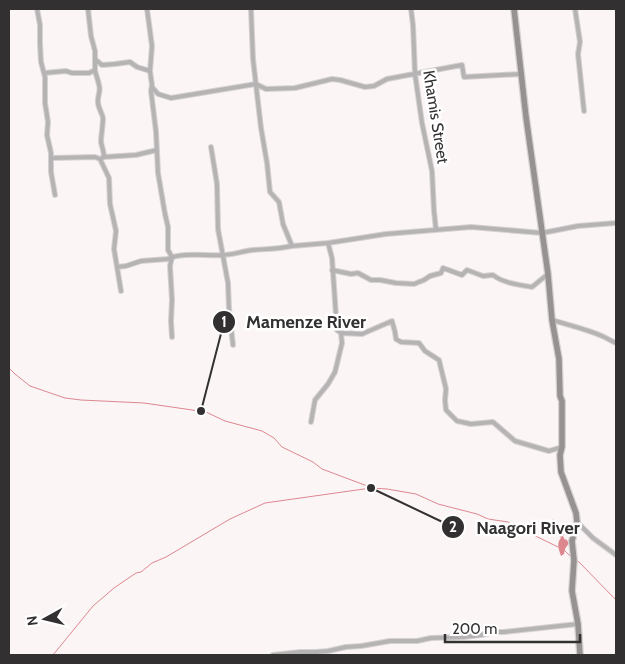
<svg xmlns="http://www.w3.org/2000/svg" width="625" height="664" font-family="Cabin,sans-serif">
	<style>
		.water { fill: #dd878f }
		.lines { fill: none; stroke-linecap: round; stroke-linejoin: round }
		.stream { stroke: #dd878f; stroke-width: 1 }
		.street-casing { stroke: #d7d2d2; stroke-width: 6 }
		.secondary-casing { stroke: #d7d2d2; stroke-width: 8 }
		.street { stroke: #b5b3b3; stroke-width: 4 }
		.secondary { stroke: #969292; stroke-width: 5.5 }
		.labels { text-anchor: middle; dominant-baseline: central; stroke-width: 5; stroke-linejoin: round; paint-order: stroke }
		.street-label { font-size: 16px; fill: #323030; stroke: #fff }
		.leader { fill: none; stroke: #323030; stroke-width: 2 }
		.callout-dot { fill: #323030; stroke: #fff; stroke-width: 2 }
		.mark-label { font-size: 15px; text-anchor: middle; font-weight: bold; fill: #fff }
		.callout-label { font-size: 18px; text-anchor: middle; font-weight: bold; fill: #323030; stroke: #fff; stroke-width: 5; stroke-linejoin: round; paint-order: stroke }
	</style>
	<rect width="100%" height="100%" fill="#fbf5f6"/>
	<!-- water -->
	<path class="water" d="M553,519L565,533L563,536L565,540L566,539L569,543L565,549L564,554L561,556C559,550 556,543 561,538L549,523Z"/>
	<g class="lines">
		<!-- stream -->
		<path class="stream" d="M9,368L15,374L30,386L65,398L81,400L144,403L206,412L225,421L262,431L274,438L282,447L313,462L322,469L370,487
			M564,550L570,556
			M575,560L579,562L616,600
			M53,655L93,606L114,588L136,573L141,572L152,563L166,557L230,519L265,503L371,488L387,489L416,494L438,504L477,514L488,519L508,522L511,524L558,547"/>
		<defs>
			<path id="street" d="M37,9L40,25V44L41,62L45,77V103L48,122L47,135L51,153V172L55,195
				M147,9L152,46L150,71L152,85L151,91L156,132L158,173L165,214L168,227V250L172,257L170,266L172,300L171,321L172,337
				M251,9L253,59L261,128L267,163L270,192L279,202L283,224L292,246L328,243L386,234L471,227L542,233L578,226L616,223
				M411,9L413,25L415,74L422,123L432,171L434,211L436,230
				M575,9L580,42L578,54L584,111
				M96,60L102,65L115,64L130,62L137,67L150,71
				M44,73L66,71L72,73H89L95,70V51L91,36L88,9
				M152,87L158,94L171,98L256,84L266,89L295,88L332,79L340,80L365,87L374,86L387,79L462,65L464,77L521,74
				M211,147L217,184L218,229L228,283L229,309L233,345
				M104,157L136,155L157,150
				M51,158L95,157L100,159L104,157C104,152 102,147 101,142C101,136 103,125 103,118C102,112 97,107 98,100C98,95 101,90 99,85C98,79 96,76 95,70
				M100,159L109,178L110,204L116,231L114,249L121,291
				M117,267L126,266L141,261L168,259C181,252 207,256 222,255C232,255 243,251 253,250C266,249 279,249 292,246
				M332,270L351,274L358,273L371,280H380L396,283L414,284L424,280L430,276L441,273L443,268L462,275L467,270L483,276L493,275C503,283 519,285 532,287L548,274
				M552,320C568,325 586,329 602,336C607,338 611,341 616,343
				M341,333L362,334L392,321L395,332L396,339L401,342L419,343L425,351L439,360L446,389L445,400L446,410L457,421L471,424L493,422L515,441L549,451L562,447
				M311,422L315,400L328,384L335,372L342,343L341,333L337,330L332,258L328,243
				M577,522L593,538L616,555
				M273,655L300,652H316L328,651L346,647L361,646L390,641H417L431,638L464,637L481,635L495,632H504L578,624"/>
			<path id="secondary" d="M514,9L526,117L548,274L552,320L559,359L560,396L562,401V447L560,455L561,472L576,513L577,522L572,541L574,560L572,591L578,624L580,655"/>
		</defs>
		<!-- street casing -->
		<use href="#street" class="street-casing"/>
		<!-- secondary casing -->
		<use href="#secondary" class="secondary-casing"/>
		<!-- street -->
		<use href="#street" class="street"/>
		<!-- secondary -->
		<use href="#secondary" class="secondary"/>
	</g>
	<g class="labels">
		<!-- street labels -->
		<g class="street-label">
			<text transform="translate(436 117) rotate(81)">Khamis Street</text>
		</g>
	</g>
	<!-- callouts -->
	<path class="leader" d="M201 411L224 322M371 488L453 527"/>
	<g class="callout-dot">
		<circle cx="201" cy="411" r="5"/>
		<circle cx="371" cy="488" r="5"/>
		<circle cx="224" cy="322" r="12"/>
		<circle cx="453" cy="527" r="12"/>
	</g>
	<g class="mark-label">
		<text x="224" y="327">1</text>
		<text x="453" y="532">2</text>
	</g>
	<g class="callout-label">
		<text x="306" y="328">Mamenze River</text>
		<text x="528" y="534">Naagori River</text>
	</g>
	<!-- border -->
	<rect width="625" height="664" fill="none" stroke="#323030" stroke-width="20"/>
	<!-- north arrow -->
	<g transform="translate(45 619) rotate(262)" stroke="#ffffff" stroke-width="4" paint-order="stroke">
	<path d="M0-4L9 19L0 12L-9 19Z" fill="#323030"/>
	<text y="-8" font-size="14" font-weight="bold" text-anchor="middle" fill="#323030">N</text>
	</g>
	<!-- scale -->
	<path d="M445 634v8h135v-8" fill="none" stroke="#323030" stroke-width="2.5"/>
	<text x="452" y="634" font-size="15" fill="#323030" stroke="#ffffff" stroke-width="4" paint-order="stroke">200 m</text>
</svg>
